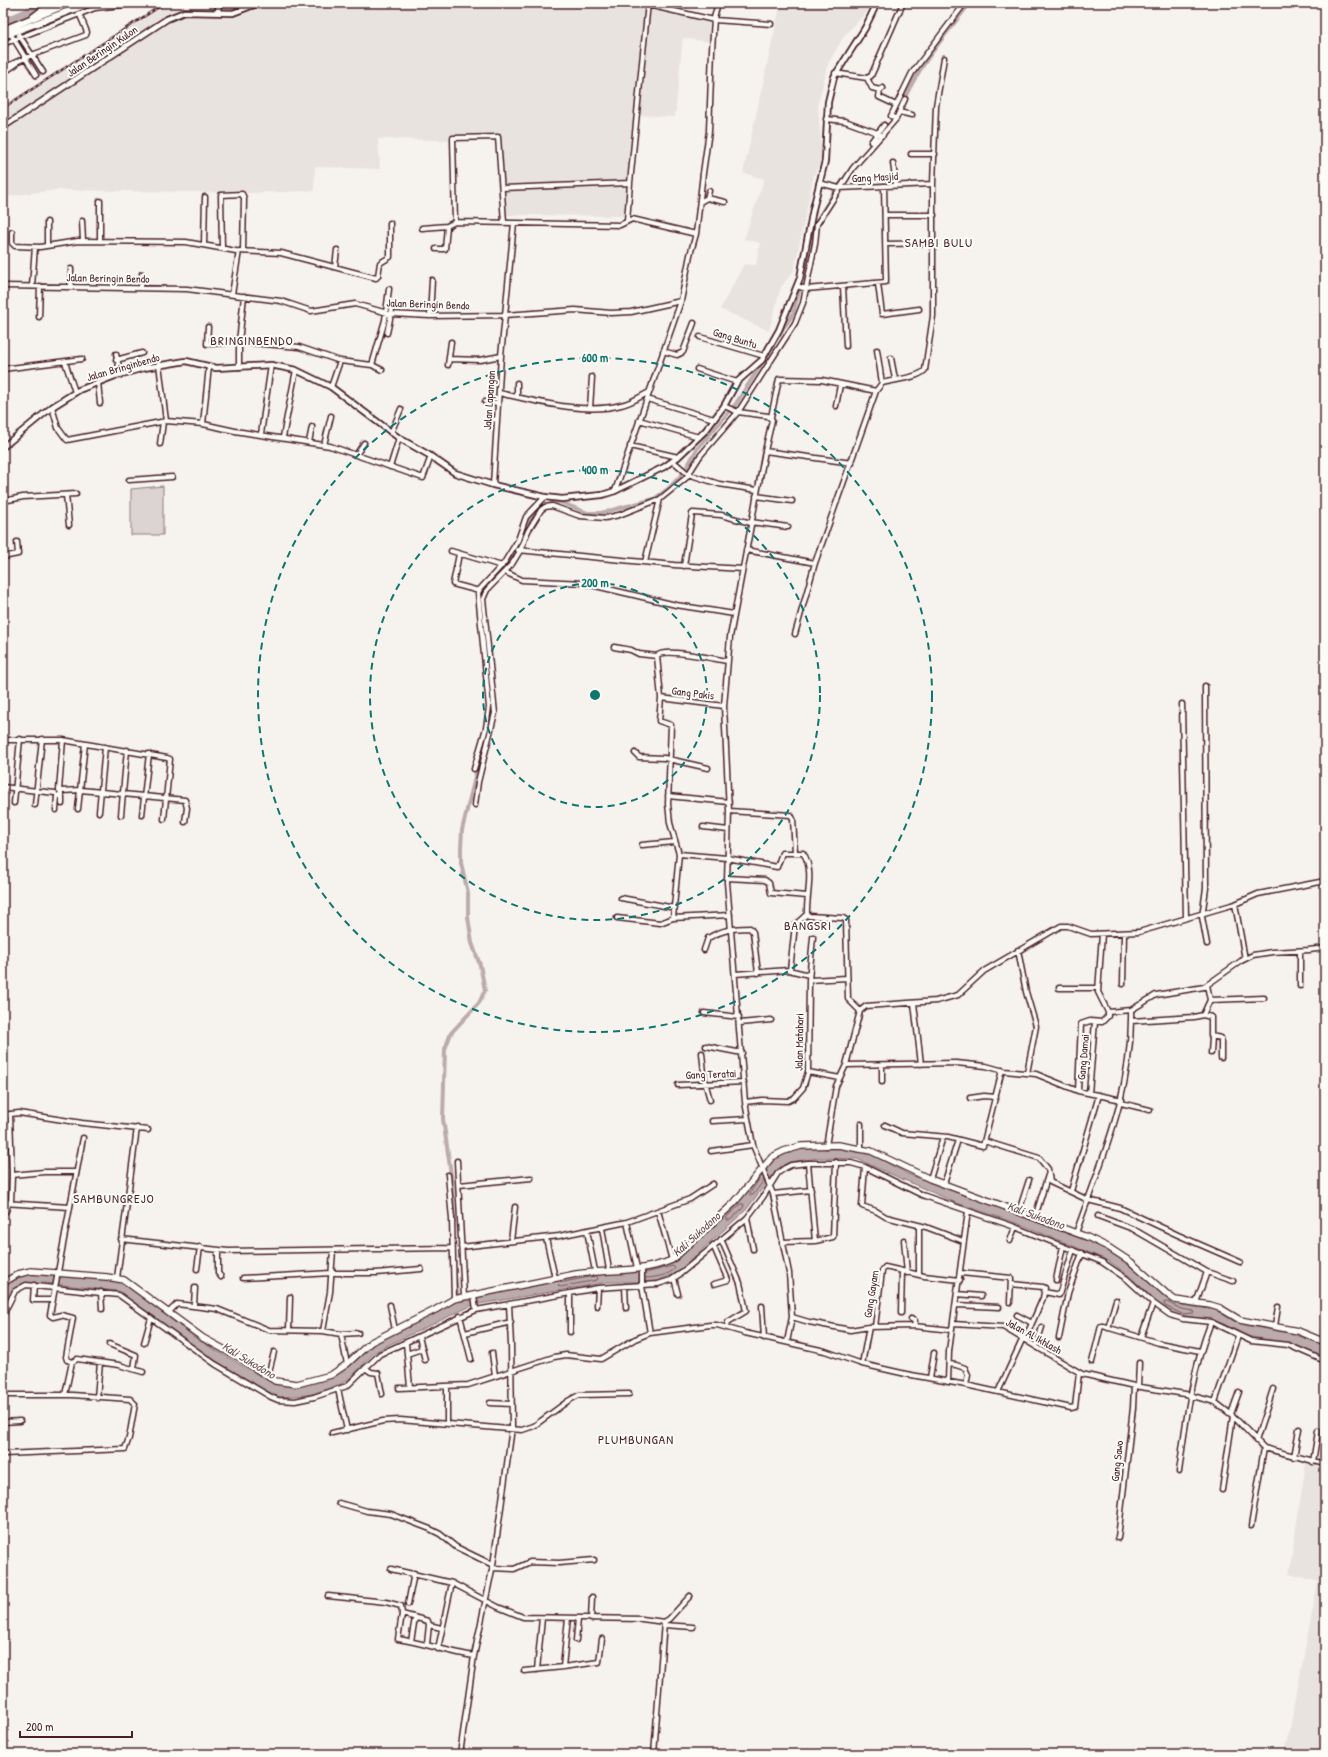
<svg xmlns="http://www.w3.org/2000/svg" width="1328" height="1757" font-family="'Patrick Hand',sans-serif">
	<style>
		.built { fill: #e9e3e0 }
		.green { fill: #dcd4d2; stroke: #937a7e }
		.water { fill: #bbabac; stroke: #8e7378 }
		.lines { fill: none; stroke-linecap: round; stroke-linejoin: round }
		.shore { stroke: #77575f; stroke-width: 1 }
		.canal { stroke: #bbabac; stroke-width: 4 }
		.river { stroke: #bbabac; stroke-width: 7 }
		.minor-casing { stroke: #4a1f2b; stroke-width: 7 }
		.tertiary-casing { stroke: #4a1f2b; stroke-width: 8 }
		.secondary-casing { stroke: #4a1f2b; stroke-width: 8 }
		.trunk-casing { stroke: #4a1f2b; stroke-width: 9 }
		.minor { stroke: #fdfcf7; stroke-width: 4 }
		.tertiary { stroke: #fdfcf7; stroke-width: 4.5 }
		.secondary { stroke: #fdfcf7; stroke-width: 5.5 }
		.trunk { stroke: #fdfcf7; stroke-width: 6 }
		.rail-casing { stroke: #4a1f2b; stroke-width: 2.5 }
		.rail { stroke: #fdfcf7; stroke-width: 1; stroke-dasharray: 3; stroke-linecap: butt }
		.ring { fill: none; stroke: #0f766e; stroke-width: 2; stroke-dasharray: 7 5 }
		.labels { text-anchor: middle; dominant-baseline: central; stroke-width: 4; stroke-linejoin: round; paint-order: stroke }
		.street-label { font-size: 11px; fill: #4a1f2b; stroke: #fdfcf7 }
		.water-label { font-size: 12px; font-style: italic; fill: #725058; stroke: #fdfcf7 }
		.quarter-label { font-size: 13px; letter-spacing: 1px; fill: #4a1f2b; stroke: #fdfcf7 }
		.centre { fill: #0f766e; stroke: #fdfcf7; stroke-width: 2 }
		.ring-label { font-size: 12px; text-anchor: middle; font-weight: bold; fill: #0f766e; stroke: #fdfcf7; stroke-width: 4; stroke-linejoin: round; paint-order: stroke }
	</style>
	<rect width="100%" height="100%" fill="#f6f3ef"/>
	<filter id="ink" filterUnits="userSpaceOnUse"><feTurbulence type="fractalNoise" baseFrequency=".025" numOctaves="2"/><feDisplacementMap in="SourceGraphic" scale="8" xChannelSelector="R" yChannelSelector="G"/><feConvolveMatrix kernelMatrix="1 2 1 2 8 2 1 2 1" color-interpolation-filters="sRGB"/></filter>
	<g filter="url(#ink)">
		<!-- built -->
		<path class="built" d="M257,3H652L709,19V42L683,38L675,117L639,115L626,216L501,215L496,141L378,139L380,169L315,167L314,191L246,193L56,190L3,197V109L159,7L208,10L235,14Z
			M769,3H871L868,11L844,36L828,64L818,104L822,158L813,178L794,271L781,287L769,331L720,309L744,264L756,265L760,243L744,239L764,179L743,173L780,6Z
			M1306,1462L1325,1466V1754H1285L1318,1582L1289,1574Z"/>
		<!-- green -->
		<path class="green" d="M163,486V535H131V489Z"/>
		<!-- water -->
		<path class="water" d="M838,1147L871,1154L908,1174L1101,1246L1124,1261L1168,1298L1182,1305L1216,1310L1232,1320L1248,1326L1284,1332L1313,1340L1325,1346V1358L1281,1342L1246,1336L1224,1324L1208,1320L1181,1318L1163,1309L1131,1277L1109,1261L1025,1226L954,1202L857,1159L819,1158L790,1162L774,1173L746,1210L675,1274L653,1282H609L473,1305L386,1346L374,1353L350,1378L341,1384L309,1395L280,1397L265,1390L191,1346L118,1291L45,1283H26L15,1288L3,1311V1289L15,1277L36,1272L121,1281L198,1340L269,1381L290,1386L312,1383L328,1379L348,1366L375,1340L456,1301L465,1299L469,1301L479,1297L589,1273L673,1262L739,1201L774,1157L798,1149Z"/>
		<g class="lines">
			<!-- shore -->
			<path class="shore" d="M762,1175L750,1193V1195H753L764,1180
				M741,1204H744L743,1208L730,1220H727V1217Z
				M645,1273L673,1266L675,1268C671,1275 653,1278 645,1278
				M596,1276L598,1278L597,1280L560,1287L558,1285L560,1283Z
				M1167,1302L1181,1309L1193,1311L1194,1313L1182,1314L1165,1306L1164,1303Z"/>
			<!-- canal -->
			<path class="canal" d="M903,102C918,66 946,34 970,3
				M818,219L836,189L862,156
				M777,337L793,314L816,225
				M548,505L560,502L588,513H601L654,499L669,488L684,472L697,449L735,405L764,360
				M521,536L528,522L542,507
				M498,572L509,562L515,547
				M481,604V594L486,584
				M454,1222L452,1181L443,1119L445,1049L451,1033L479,1003L485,990L480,965L472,943L468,917V893L461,863V848L462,830L482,749L489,729L492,700L482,610
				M455,1275L458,1300"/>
			<!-- river -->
			<path class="river" d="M3,22L47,3"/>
			<defs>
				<path id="minor" d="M648,5L714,20L771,24
					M33,16L41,10L57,3
					M10,33L36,75
					M19,35L43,72
					M3,44L95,8L139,3
					M3,68L32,55L86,35L87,32L79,13
					M3,73L16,64
					M835,73L867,78
					M867,78L871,76L903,3
					M867,78L872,88L880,90L883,88
					M880,90L879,97L896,105
					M899,112L912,115
					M826,119L845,121L883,135
					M896,119L891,116L912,73L965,3
					M871,142L884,125
					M911,154H935
					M893,163L896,185
					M819,183L839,188L933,184
					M502,188L630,183L648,3
					M707,198L725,202
					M100,201V241
					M700,202L707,198L709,191
					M885,215H934
					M82,221L83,241
					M627,221L630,183
					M455,222L453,138L498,137L504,222
					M422,228L447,226
					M12,232V243L15,246L40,247L78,241L186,242L236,251L281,253L376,278L378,276L380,263L390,257V223
					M204,244L205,197
					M887,244L934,243
					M47,245V222
					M222,248L221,195L242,194L244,198L243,251
					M436,249H445L447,226L455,222L620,225L632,219L696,234
					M335,267L337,250
					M878,284L882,314L919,309
					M3,286L187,289L281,301L311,311L355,304L391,314L430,316L505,315L575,310L611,313L631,312L681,301
					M32,286L35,247
					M797,286L806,289L886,282L884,186
					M843,286L846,346
					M71,287V269
					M141,287L142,274
					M232,294L239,251
					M430,316L432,280
					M39,317L40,286
					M208,327L207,344L225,343L239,338
					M387,333L393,305
					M700,337L764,356
					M239,342L299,347L340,361L372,365L382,370
					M877,350L882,383
					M663,351L677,355L683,352L694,323
					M116,354L121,375
					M891,358L895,379
					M449,359L480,360L501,356
					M116,360L142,353
					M65,362L75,392
					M159,364L166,421
					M372,365L385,320L389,289
					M448,365L451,342
					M239,367V342L244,296
					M3,369L82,359
					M697,369L737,382
					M98,382L100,403
					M331,387L340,361
					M499,393C535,401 584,415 621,405C631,403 640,397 649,392
					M517,397V383
					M647,399L714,419
					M485,402L498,403
					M724,406L738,412L768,416L772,420L765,451L730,637L724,706L729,811L727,882L745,1102L753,1145L773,1194L789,1273L792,1317L787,1342
					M836,406L840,385
					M52,407L58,428L67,440L166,421L203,424L235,431L330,446L423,478L431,456
					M590,408L592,377
					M771,417L779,379L822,380L876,391
					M491,419L497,420
					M639,420L699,437
					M203,424L209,366
					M391,433L401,409
					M261,434L271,365
					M283,437L296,370
					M309,442L312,427
					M160,444L163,422
					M324,445L331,416
					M630,446L678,457
					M765,451L852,463
					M356,455L364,443
					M673,461L688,474L719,484L757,490
					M390,467L399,438
					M129,480L172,477
					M493,485L501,356L514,223
					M615,491L681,301L690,255L696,234L703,173L709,131L712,50L714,18L718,3
					M66,495L69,525
					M756,496L792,501
					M3,501L23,497L76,494
					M751,522L788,527
					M518,550L674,565L743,569
					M746,550L815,563
					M451,551L502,566
					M459,554L453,584L479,591
					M3,557L18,554L17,542
					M645,562L660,499
					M684,566L692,514L693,513L721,515L751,523
					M505,572L522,580L583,583L676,605L734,614
					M795,634L815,563L876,391L882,383C892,380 919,378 925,370L933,316V184L936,106L944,58
					M614,647L631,650L639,654L657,656C663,647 715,659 727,661
					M657,656L661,698L659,721L671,725L668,804L670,823L679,854L673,918L730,915
					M1205,686L1206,888L1202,917L1207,944
					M661,698L724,706
					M1182,704L1186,917
					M3,740H63L167,758L170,759L164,819
					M635,753L639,757L664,758L708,768
					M474,769L486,728L489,707L478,593L480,589L504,563L518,540L526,517L545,497
					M3,787L55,793
					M59,790L63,740
					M61,791L81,790L185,800L187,808L185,822
					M60,795L62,797V804
					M668,796L729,802
					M14,803L20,739
					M35,805L42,739
					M475,805L478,782L495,713L483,599L487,590L512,564L520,551L528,531L541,510L545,507L552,506L580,516L605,518L619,515L660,499L686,478L700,456L738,412L795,323L803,303L815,244L817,224L853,168L896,119L905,99
					M78,809L85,744
					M56,810L57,796L61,794L60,790
					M729,811L791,815L793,819L795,852
					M99,812L105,747
					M121,815L127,750
					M142,815L149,754
					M703,827L728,830
					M642,845L674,842
					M679,854L727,858L777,867L782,853H803C815,869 806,896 807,914L809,916L843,918L846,920L848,999L860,1011
					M727,878L765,880L769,883L771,893L807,896
					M621,898L675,908
					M1235,904L1245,959
					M617,918L660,923L673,918
					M704,950L708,938C722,930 733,928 750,928L753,932L758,973
					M1018,950L1026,992L1036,1026L1027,1073
					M790,970L795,925L807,914
					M735,974L789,970L809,975
					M809,980L847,978
					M1123,984L1124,933
					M1300,986V951
					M1059,988H1098
					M1210,1000L1264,998
					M914,1003L921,1064
					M1108,1012L1131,1010L1156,995L1204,987L1241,961L1253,955L1272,952L1309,950L1325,948
					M704,1013L739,1017
					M1203,1015L1211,1017V1036L1221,1038V1058
					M1131,1021L1194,1017L1203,1015L1210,1000L1207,985
					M740,1023L771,1020
					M706,1046L742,1053
					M702,1053L705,1082L710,1100
					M1211,1053L1212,1037
					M846,1065L956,1063L986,1066L1004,1071L1036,1074L1078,1091L1122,1100
					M882,1065V1082
					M808,1072L840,1078
					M678,1085L744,1082
					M1078,1091L1081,1024L1090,1021L1102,1022L1108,1016V1012L1098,992L1102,934
					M1089,1093L1095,1022
					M970,1098L984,1096L996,1097
					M745,1102L762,1100L788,1101L794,1098L803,1088L808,1072L809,980L813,937
					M1121,1103L1150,1110
					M10,1114L12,1175L11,1202
					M3,1115L19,1113L82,1123L148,1130
					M712,1121L748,1119
					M861,1124V1148
					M885,1125L902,1133L948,1137L983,1146L1002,1070
					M984,1141L1039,1158L1048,1169L1050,1182L1088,1200L1120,1208L1178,1235L1240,1262
					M826,1146L836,1086L846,1065L860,1011L866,1006L936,1001L958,995L984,971L1061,926H1068L1091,934L1139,932L1235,904L1258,894L1325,881
					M711,1151L753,1145
					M457,1161L464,1297
					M808,1163L815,1241
					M865,1167L862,1206L876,1211L886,1217L926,1227L963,1241
					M12,1175L44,1172H75
					M448,1175L452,1219L454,1299
					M930,1179L943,1137
					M944,1184L958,1140
					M459,1185L531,1178
					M1071,1191L1099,1095
					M773,1194L811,1190
					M3,1203L70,1207L50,1315L53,1317L61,1315L73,1318L66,1357L67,1360L72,1362
					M70,1207L83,1138
					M6,1211L9,1202
					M658,1211L672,1260
					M1019,1211L1029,1180
					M1098,1216L1133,1229L1207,1272L1233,1281
					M1035,1217L1048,1175
					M747,1218L753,1249
					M627,1222L637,1268
					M602,1228L609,1270
					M587,1231L595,1271
					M1076,1233C1102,1159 1133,1090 1131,1010
					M546,1238L555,1278
					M121,1239L228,1251L452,1248
					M721,1239L740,1283L746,1311L728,1322L727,1328
					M904,1240L907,1273
					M511,1241L515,1207
					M1010,1241L1015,1227
					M782,1242L815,1241L833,1237L836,1162
					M713,1245L728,1280L714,1284
					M461,1247L559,1236L627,1222L690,1199L713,1184
					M218,1250V1273L221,1277
					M642,1268V1286L650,1333
					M197,1269L200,1247
					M961,1273L1011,1278L1010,1302
					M919,1275V1226
					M117,1278L137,1128
					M243,1278L331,1273H376L421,1269
					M674,1278L678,1294
					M1056,1280L1063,1246
					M1011,1284L1043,1287L1045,1288L1043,1298L1025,1339
					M34,1285L33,1300H53
					M625,1286L626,1308
					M101,1292L102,1309
					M1045,1292L1059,1295L1073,1250
					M957,1294L981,1296
					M474,1295L476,1310
					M1196,1303L1207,1272
					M194,1305L195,1288
					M390,1305L395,1330
					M956,1305L999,1307
					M597,1306L598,1288
					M762,1306L764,1338
					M169,1312L177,1304L217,1309L269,1330L323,1331L341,1334L358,1333
					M901,1313L902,1271
					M3,1315L15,1291L26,1285L119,1295L215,1364L271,1397L278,1400L295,1401L314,1397L347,1386L380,1354L476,1310L598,1288L658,1284L671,1280L680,1274L747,1218L763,1197L778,1173L785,1168L791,1165L808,1163H851L865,1167L922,1195L1015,1227L1102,1262L1127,1279L1153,1303L1170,1315L1183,1319L1211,1322L1251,1341L1288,1345L1325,1361
					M1017,1315L1032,1323
					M460,1316L471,1359
					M792,1317L809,1322L850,1330L869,1327L914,1326L952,1330
					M911,1319L915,1321L914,1326
					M953,1324L1003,1327L1082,1374L1134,1386L1185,1394L1215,1402L1233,1416L1264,1448L1325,1464
					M1275,1326L1278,1307
					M875,1327L882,1271L885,1267L924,1276L960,1280
					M1108,1328L1116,1300
					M289,1330L290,1297
					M323,1331L330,1292L333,1250
					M570,1332V1293
					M465,1333L511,1322
					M341,1334L347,1364
					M419,1337L425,1360
					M1141,1337L1153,1303
					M1059,1338L1068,1293L1082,1253
					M144,1343L151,1318
					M406,1343L410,1387
					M109,1344L136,1355L134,1369
					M1036,1346L1042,1327
					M492,1353L495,1376
					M407,1354L421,1349
					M1092,1362L1101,1326H1103L1159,1343L1200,1351
					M862,1364L869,1327
					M949,1364L956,1365L965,1368L968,1375L966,1385
					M365,1368L371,1372L378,1373L382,1394
					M268,1376L274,1352
					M930,1378L934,1353
					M948,1382L949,1351L968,1211
					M1138,1386L1139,1363
					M399,1388L468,1385L554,1357L566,1355L601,1359L635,1339L650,1333L710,1325H717L745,1333L825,1351L862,1364L906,1374L966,1385L1071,1408L1075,1407L1079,1373
					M338,1389L347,1430
					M998,1392L1023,1338
					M3,1395H72L130,1399L135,1404L129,1438L125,1449L3,1454
					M65,1395L72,1362L77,1359L119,1365L143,1372
					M97,1398L100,1362
					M1215,1402L1238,1336
					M490,1403L512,1404
					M1231,1414L1239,1392
					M3,1422L20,1421
					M447,1424V1386
					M332,1433L383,1421L400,1420L522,1430L534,1426L568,1401L579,1395L629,1394
					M1256,1441L1273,1389
					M1294,1457L1299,1429
					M1313,1462L1318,1431
					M1179,1472C1186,1420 1192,1370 1211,1322
					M1222,1490L1233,1416
					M339,1503L367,1511L391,1514L430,1529L440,1534L456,1547L493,1565
					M1251,1526L1264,1448
					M1118,1538L1133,1408L1134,1386
					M493,1568L514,1569L530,1562L559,1563L594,1560
					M391,1569L452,1583L498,1607L523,1617L642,1619L664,1622L669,1619L690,1596
					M328,1596L386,1602L401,1606L402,1614L398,1639C424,1643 448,1652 474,1656
					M408,1604L414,1573
					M402,1614L428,1621L429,1625L441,1628
					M568,1618L563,1667L599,1662L602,1639
					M591,1619L592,1597
					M664,1625L693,1627
					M576,1640L578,1619
					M411,1641L415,1618
					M427,1644L429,1625
					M438,1649L452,1583
					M537,1670L542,1618
					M524,1671L563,1667
					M460,1754L474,1656L493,1565L512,1428L511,1345L509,1304
					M654,1754L664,1622"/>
				<path id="tertiary" d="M218,11L219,3
					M3,127L167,19L184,12L233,13L259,3
					M3,447L52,407L79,390L115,376L144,368L186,361L216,368L271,365L296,370L331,387L399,438L429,455L455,473L493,485L545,497L562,499L602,495L615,491L664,467L678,457L706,430L724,406L737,382L762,360L779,330L800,278L813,209L825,161L828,102L834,77L865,28L877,3"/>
				<path id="secondary" d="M3,1283L18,1274L31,1271L107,1277L124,1280L203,1338L240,1358L275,1381L297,1384L331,1375L347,1364L371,1342L435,1310L454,1299L576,1274C608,1269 642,1273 672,1260L734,1203L772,1157L784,1151L801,1146L838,1145L871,1151L930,1179L1087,1237L1108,1247L1131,1262L1168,1295L1175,1300L1210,1305L1220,1308L1240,1320L1298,1331L1325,1342"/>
				<path id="trunk" d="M3,30L70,3
					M3,36L90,3"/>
			</defs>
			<!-- minor casing -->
			<use href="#minor" class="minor-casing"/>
			<!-- tertiary casing -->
			<use href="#tertiary" class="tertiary-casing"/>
			<!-- secondary casing -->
			<use href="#secondary" class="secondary-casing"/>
			<!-- trunk casing -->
			<use href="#trunk" class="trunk-casing"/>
			<!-- minor -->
			<use href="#minor" class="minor"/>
			<!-- tertiary -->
			<use href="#tertiary" class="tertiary"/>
			<!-- secondary -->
			<use href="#secondary" class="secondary"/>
			<!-- trunk -->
			<use href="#trunk" class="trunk"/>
			<defs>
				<path id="rail" d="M3,108L165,3"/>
			</defs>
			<!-- rail casing -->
			<use href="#rail" class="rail-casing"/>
			<!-- rail -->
			<use href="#rail" class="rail"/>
		</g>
	</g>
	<!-- distance rings -->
	<g class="ring">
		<circle cx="595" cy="695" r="112"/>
		<circle cx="595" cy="695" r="225"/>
		<circle cx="595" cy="695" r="337"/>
	</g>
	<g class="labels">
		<!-- street labels -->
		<g class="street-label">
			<text transform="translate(102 51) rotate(-34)">Jalan Beringin Kulon</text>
			<text transform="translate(875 177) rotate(-3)">Gang Masjid</text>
			<text transform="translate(108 278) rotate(1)">Jalan Beringin Bendo</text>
			<text transform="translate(428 304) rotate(2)">Jalan Beringin Bendo</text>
			<text transform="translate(735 338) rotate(17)">Gang Buntu</text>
			<text transform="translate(123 367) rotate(-16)">Jalan Bringinbendo</text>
			<text transform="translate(489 400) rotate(-86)">Jalan Lapangan</text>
			<text transform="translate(693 693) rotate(7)">Gang Pakis</text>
			<text transform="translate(799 1042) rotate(-89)">Jalan Matahari</text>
			<text transform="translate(1083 1057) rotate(-85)">Gang Damai</text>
			<text transform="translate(711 1074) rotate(-2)">Gang Teratai</text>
			<text transform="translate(871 1294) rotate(-81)">Gang Gayam</text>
			<text transform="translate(1034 1336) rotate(29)">Jalan Al Ikhlash</text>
			<text transform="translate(1117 1461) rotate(-84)">Gang Sawo</text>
		</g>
		<!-- water labels -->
		<g class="water-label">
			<text transform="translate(1036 1215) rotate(20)">Kali Sukodono</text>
			<text transform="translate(696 1234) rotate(-42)">Kali Sukodono</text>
			<text transform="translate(249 1360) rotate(31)">Kali Sukodono</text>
		</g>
		<!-- quarter labels -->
		<g class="quarter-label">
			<text x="939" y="242">SAMBI BULU</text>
			<text x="252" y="340">BRINGINBENDO</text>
			<text x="808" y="925">BANGSRI</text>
			<text x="114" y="1198">SAMBUNGREJO</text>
			<text x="636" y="1439">PLUMBUNGAN</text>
		</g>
	</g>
	<circle cx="595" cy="695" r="6" class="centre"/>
	<g class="ring-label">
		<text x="595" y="362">600 m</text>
		<text x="595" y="474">400 m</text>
		<text x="595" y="587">200 m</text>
	</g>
	<!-- margin -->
	<rect width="1328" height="1757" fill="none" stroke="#fdfcf7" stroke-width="16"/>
	<rect x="8" y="8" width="1312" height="1741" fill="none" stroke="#4a1f2b" stroke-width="1.5" filter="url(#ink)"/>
	<!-- scale -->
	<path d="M20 1731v6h112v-6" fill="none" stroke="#4a1f2b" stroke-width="2"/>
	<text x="26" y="1731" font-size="12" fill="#4a1f2b" stroke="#fdfcf7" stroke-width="3" paint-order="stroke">200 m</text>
</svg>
